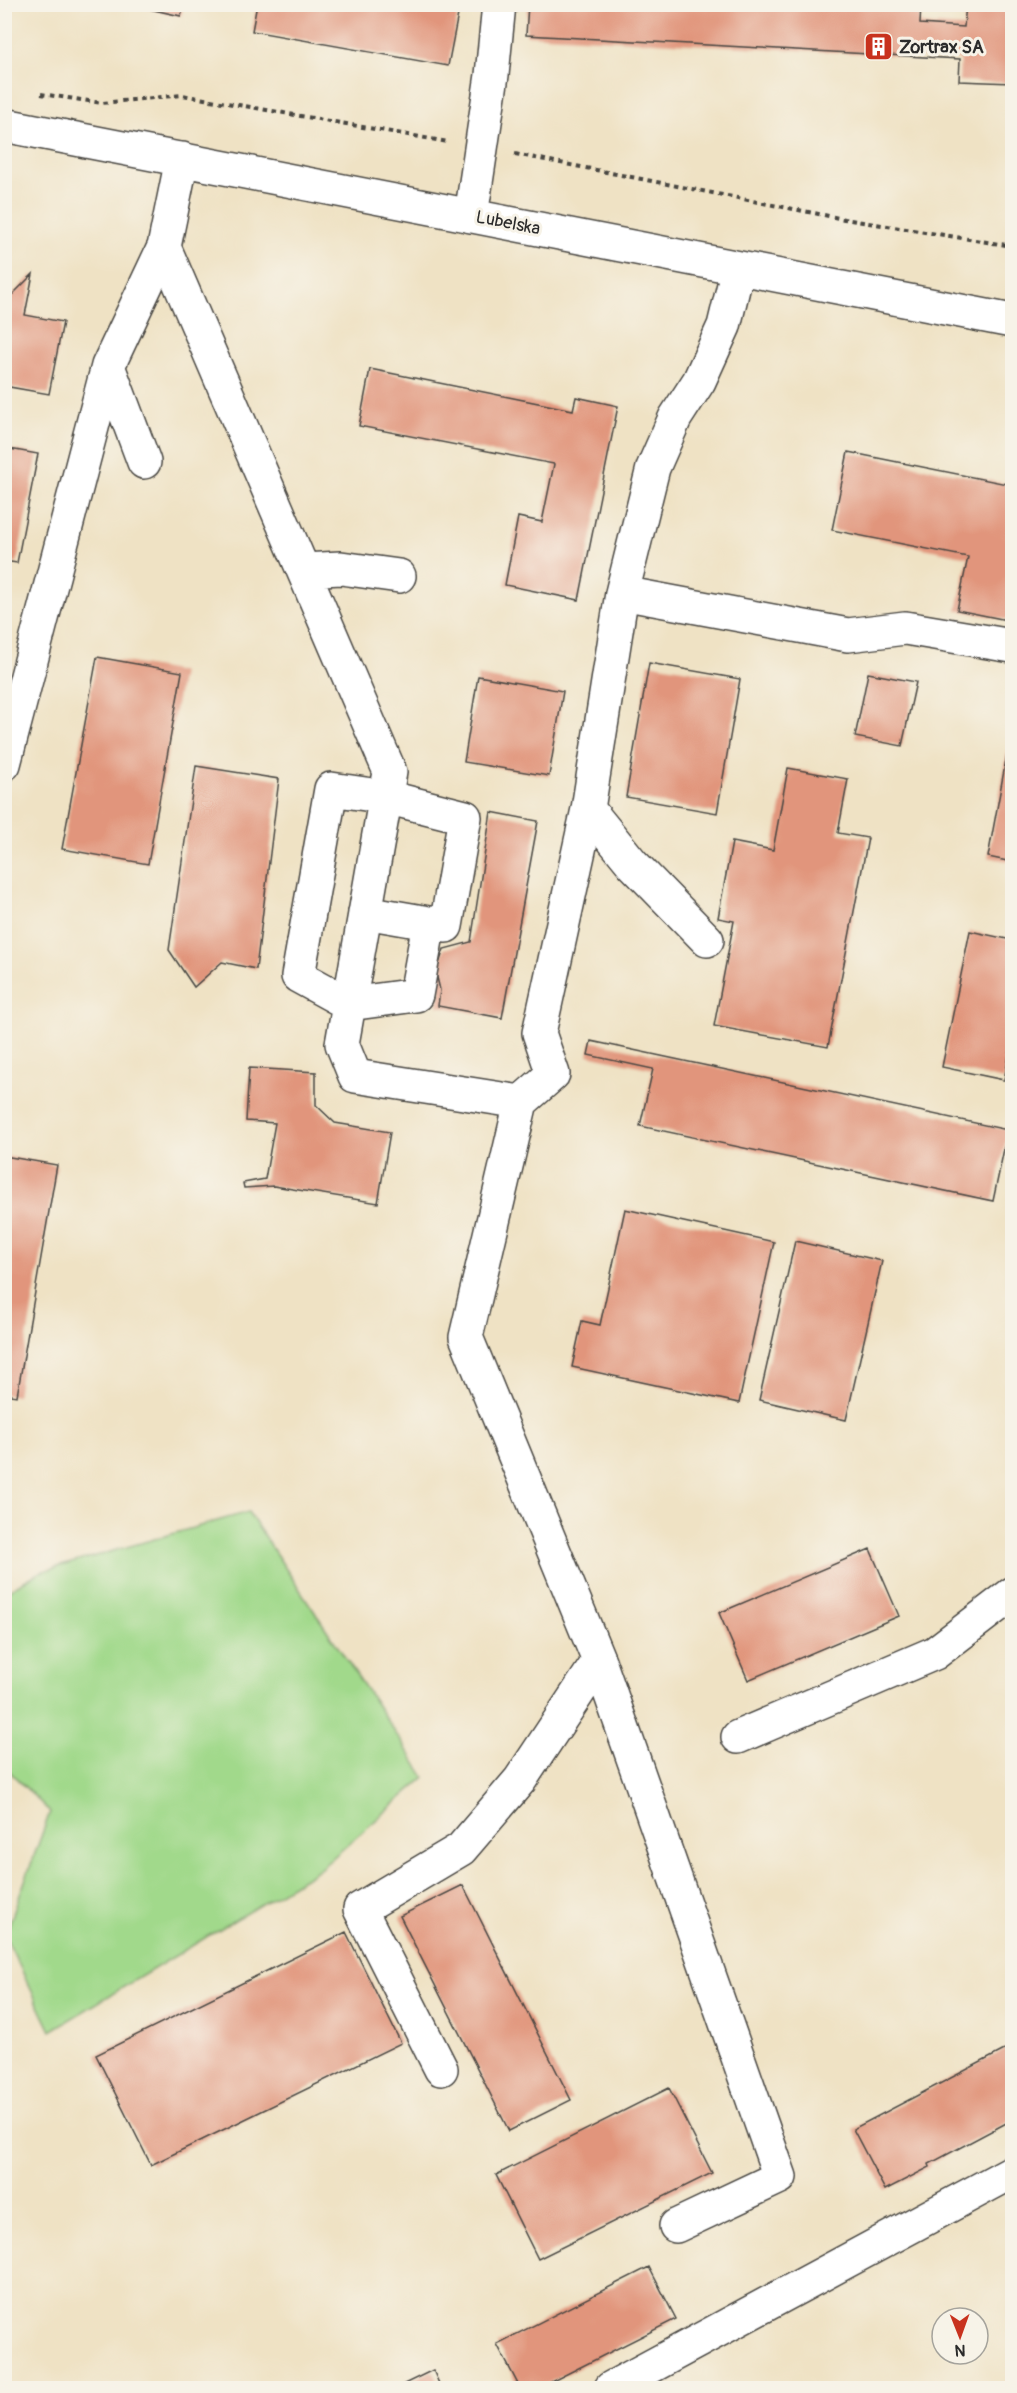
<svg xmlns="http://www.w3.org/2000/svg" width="1017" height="2393" font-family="Pangolin,sans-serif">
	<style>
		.green { fill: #a1d98b; stroke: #66825b; stroke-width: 1.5 }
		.building { fill: #e1957c }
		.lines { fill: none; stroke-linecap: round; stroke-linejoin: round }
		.minor-casing { stroke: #484642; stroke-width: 36 }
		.path { stroke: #484642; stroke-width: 4; stroke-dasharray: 4.5 4.5; stroke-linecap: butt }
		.minor { stroke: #fff; stroke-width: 33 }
		.labels { text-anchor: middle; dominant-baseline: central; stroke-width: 6; stroke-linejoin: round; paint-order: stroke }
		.poi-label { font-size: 18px; font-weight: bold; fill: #2b2b2b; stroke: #f7f3e8; text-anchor: start }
		.street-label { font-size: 18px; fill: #2b2b2b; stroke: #f7f3e8 }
	</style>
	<rect width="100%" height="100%" fill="#f7f3e8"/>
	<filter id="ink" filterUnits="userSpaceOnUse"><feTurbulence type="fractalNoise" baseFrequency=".0167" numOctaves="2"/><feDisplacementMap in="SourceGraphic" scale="12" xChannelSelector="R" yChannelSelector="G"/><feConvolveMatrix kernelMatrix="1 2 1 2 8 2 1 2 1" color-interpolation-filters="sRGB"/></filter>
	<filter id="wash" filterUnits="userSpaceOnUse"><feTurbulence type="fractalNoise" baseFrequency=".008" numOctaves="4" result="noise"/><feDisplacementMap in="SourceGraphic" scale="24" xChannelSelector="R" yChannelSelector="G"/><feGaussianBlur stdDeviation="1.35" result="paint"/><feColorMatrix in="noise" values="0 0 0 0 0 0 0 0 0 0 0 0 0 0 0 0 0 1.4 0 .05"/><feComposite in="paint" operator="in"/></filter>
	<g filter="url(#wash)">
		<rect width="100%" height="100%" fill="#efe2c4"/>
		<!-- green -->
		<path class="green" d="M248,1512L425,1777L321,1868L51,2031L5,1936L50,1812L5,1767V1592L40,1572Z"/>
		<g id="blocks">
			<!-- building -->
			<path class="building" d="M127,4H184L181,16Z
				M257,4H460L448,66L252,31Z
				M528,4H921L920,24L964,27L966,4H1012V83L959,81L960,59L526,35Z
				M33,274L25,315L63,322L49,394L4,386V293L13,294Z
				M370,369L573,410L576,397L618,406L579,600L505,585L518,517L542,522L554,464L359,426Z
				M4,448L38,454L17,563L4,561Z
				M848,452L1012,485V621L957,610L968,557L832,530Z
				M97,657L182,672L148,864L62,849Z
				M649,663L740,679L717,813L626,797Z
				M868,673L916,682L902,746L855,737Z
				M478,676L563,691L549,776L464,762Z
				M1008,749L1012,750V862L988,857Z
				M196,766L279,779L256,969L222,962L194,987L169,950Z
				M788,768L848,779L838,833L868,838L828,1047L714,1026L734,921L718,918L732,842L773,850Z
				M491,812L538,821L502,1018L438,1006L440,990L436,973L444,949L471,942Z
				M970,931L1012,940V1040L1004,1080L942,1067Z
				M591,1041L1008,1130L993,1201L640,1126L653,1069L588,1055Z
				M249,1068L316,1072V1105L335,1123L390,1132L378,1203L274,1186L244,1188L243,1183L265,1179L275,1123L246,1121Z
				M4,1156L57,1165L17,1396L4,1394Z
				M625,1209L774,1242L739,1403L572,1367L582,1321L600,1325Z
				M795,1241L882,1261L846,1420L759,1400Z
				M870,1549L899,1616L748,1680L719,1613Z
				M463,1885L571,2100L509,2131L400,1916Z
				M346,1932L401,2043L151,2165L96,2055Z
				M1012,2046V2120L929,2164L930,2167L885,2190L853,2129Z
				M669,2088L712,2173L538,2259L496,2175Z
				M649,2267L676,2319L539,2388H520L497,2344Z
				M433,2370L441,2388H406L404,2384Z"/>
		</g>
	</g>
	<g filter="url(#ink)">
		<use href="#blocks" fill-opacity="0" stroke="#484642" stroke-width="1.5"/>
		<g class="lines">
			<defs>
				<path id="minor" d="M4,125L1012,321
					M471,216L492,75L499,4
					M164,247L390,772L342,1044L355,1076L521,1102L466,1337L599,1661L780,2177L676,2226
					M108,366L144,462
					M303,570L341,568L399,576
					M622,593L848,635L905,628L1012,646
					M4,764L108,366L164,247L182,159
					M588,809L632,863L707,940
					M365,912L446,926L465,817L386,797L331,789L298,976L349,1004L416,995L429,923
					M521,1102L553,1074L539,1033L588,809L622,593L653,468L675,418L699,381L724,326L738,268
					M738,1737L935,1653L1012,1594
					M441,2069L360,1909L461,1849L520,1780L599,1661
					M611,2388L1012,2172"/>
			</defs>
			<!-- minor casing -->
			<use href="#minor" class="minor-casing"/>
			<!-- path -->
			<path class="path" d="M41,94L102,103L182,95L448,142
				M515,154L844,219L1012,246"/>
			<!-- minor -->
			<use href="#minor" class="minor"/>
		</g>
	</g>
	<!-- icons -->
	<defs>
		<symbol id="building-square" viewBox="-11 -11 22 22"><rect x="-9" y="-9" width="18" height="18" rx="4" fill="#c8321e" stroke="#f7f3e8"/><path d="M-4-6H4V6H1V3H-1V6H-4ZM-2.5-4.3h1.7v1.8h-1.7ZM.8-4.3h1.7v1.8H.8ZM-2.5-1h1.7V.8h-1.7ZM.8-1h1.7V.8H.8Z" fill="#fff"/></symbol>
	</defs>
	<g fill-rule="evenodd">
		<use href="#building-square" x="862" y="30" width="33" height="33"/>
	</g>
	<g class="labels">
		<!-- poi labels -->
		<g class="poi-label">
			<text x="899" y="47">Zortrax SA</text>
		</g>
		<!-- street labels -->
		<g class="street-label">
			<text transform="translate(508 223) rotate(11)">Lubelska</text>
		</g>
	</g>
	<!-- margin -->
	<rect width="1017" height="2393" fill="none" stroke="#f7f3e8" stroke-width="24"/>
	<!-- north arrow -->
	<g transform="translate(960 2336) rotate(179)"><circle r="28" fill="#f7f3e8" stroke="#a5a39c" stroke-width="1.5"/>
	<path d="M0-4.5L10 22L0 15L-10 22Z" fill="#c8321e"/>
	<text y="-9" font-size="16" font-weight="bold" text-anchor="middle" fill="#2b2b2b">N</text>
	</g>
</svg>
